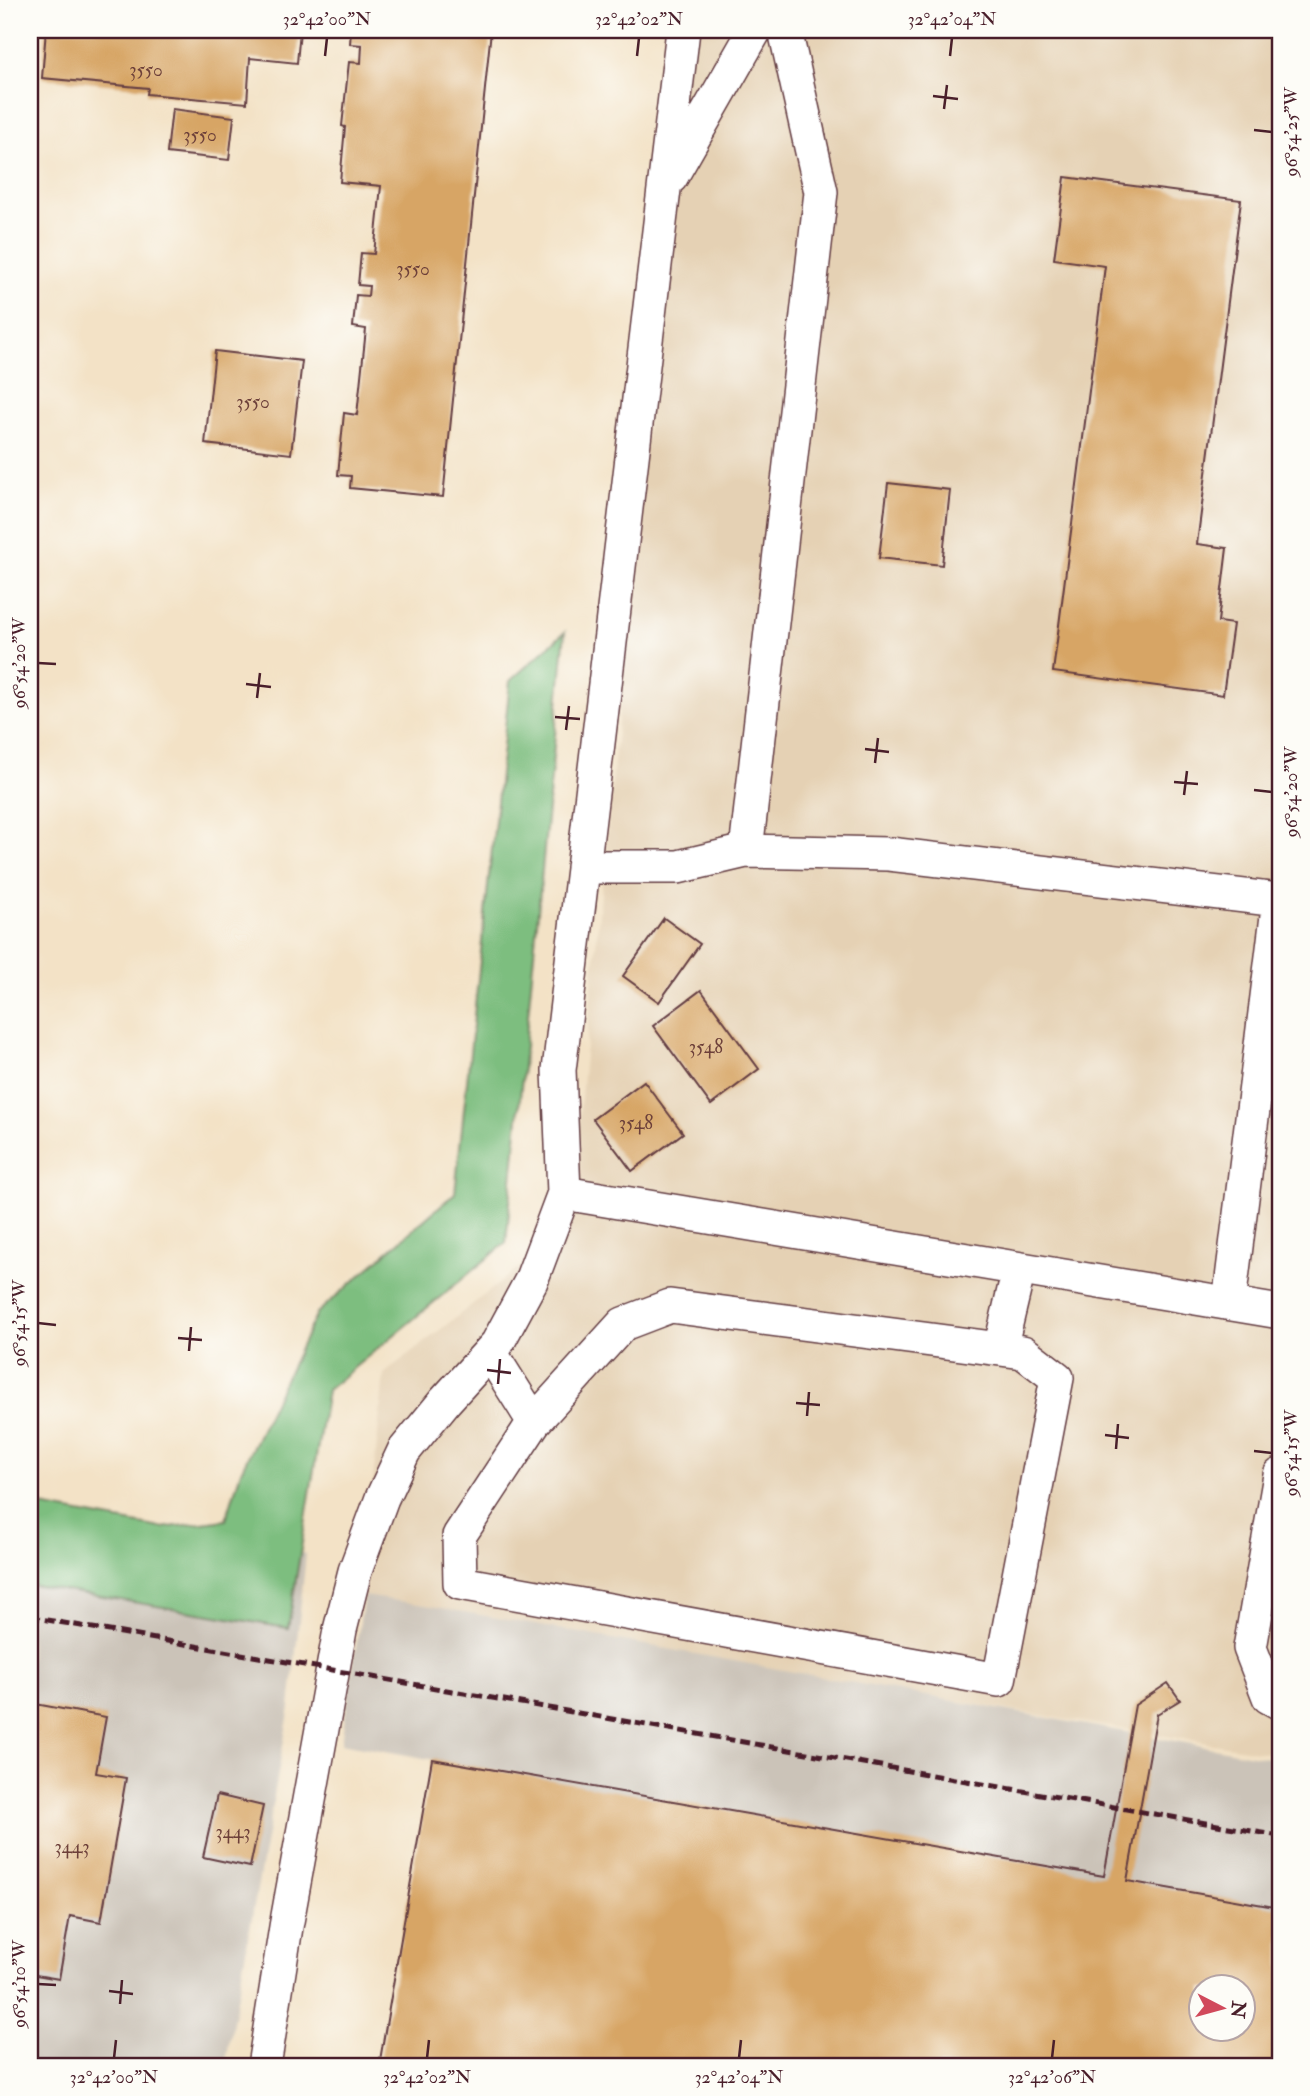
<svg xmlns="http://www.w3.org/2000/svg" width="1310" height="2096" font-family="'IM FELL Double Pica',serif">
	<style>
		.built { fill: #e5d1b4 }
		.industrial { fill: #cbc3b8 }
		.forest { fill: #7dbe7f; stroke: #646e55; stroke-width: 2 }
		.building { fill: #d7a565; fill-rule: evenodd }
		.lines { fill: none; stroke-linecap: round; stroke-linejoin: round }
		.minor-casing { stroke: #633c42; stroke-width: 36 }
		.minor { stroke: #fff; stroke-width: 33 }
		.rail { stroke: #4a1f2b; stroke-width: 5; stroke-dasharray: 10 5; stroke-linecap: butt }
		.ticks { fill: none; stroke: #4a1f2b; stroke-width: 2.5 }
		.labels { text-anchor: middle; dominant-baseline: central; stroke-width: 5; stroke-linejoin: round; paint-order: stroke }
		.number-label { font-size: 19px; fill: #6d403a }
		.neatline { fill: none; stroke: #4a1f2b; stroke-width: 2.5 }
		.ticks-label { font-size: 18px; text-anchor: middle; fill: #4a1f2b }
	</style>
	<rect width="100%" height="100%" fill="#fdfcf7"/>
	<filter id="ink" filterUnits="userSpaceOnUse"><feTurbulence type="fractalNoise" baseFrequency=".0143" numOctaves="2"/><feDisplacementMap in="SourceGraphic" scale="14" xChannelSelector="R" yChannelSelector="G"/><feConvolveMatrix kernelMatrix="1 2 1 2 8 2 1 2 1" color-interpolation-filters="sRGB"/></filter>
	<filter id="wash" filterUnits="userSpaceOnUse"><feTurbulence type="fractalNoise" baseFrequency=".00686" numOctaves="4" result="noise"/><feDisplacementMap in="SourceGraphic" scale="28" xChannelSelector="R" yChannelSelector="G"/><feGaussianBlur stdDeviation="1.57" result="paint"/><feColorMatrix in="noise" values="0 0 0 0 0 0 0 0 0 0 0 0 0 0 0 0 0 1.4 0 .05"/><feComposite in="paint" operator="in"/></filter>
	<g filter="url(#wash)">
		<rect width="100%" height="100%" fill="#f3e2c6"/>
		<!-- built -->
		<path class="built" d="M686,30H1280V1755L361,1602L384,1374L568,1229Z"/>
		<!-- industrial -->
		<path class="industrial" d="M30,1504L306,1554L290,1707L225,2066H30Z
			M364,1596L425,1605L1280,1760V1913L341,1743Z"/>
		<!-- forest -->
		<path class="forest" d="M565,632L506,1243L327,1390L288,1628L30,1585V1504L161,1528L226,1520L241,1471L317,1313L455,1193L510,681Z"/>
		<g id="blocks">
			<!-- building -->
			<path class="building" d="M46,30H300L297,63L250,58L247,103L147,94L148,88L42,78Z
				M351,30H491L443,497L350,488L351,476L338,475L344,413L357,415L366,329L353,327L356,295L368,296L369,286L358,285L361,253L374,254L381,186L340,182L345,127L342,126L349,62L361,63L362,45L350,44Z
				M172,109L234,117L229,160L167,153Z
				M1065,177L1241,200L1197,544L1227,548L1218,622L1233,624L1223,695L1053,672L1105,266L1054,259Z
				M215,351L302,361L291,454L205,444Z
				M888,483L950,490L942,565L879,558Z
				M664,918L700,944L659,1002L623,976Z
				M701,990L759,1069L711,1105L653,1026Z
				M644,1081L683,1133L632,1171L593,1119Z
				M1168,1683L1180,1700L1157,1714L1127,1881L1280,1908V2066H379L432,1759L1104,1876L1135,1705ZM1202,1988H1244V2030H1202Z
				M30,1703L106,1717L96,1773L126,1778L101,1922L70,1916L59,1979L30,1974Z
				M217,1795L263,1806L250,1867L203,1857Z"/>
		</g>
	</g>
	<g filter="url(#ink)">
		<use href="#blocks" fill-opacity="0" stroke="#633c42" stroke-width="2"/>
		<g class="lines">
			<defs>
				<path id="minor" d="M683,30L559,1070L564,1193L1280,1312
					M671,177L755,30
					M746,851L889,854L1279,900L1229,1303
					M583,867H678L746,851L821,192L785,30
					M1000,1349L1019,1269
					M490,1352L534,1422L459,1536L460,1583L999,1680L1057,1378L1023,1352L670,1306L623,1324L534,1422
					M1280,1475L1250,1648L1269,1697L1280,1703
					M264,2066L286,1927L340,1630L355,1571L382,1498L404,1451L445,1401L497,1344L531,1281L564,1193"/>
			</defs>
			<!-- minor casing -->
			<use href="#minor" class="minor-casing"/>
			<!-- minor -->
			<use href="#minor" class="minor"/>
			<!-- rail -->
			<path class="rail" d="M30,1617L1280,1836"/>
		</g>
	</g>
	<!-- ticks -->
	<path class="ticks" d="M325,56L327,38M637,56L639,38M950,56L952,38M933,96L958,99M944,109L947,85M1254,130L1272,132M38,663L56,664M246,684L271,687M257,698L260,673M555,717L580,719M566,730L569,706M865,749L889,752M875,763L878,738M1174,782L1198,784M1254,790L1272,792M1184,795L1187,771M38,1323L56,1325M178,1338L202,1340M189,1351L191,1327M487,1370L511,1373M498,1384L500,1359M796,1403L820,1405M807,1416L809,1392M1105,1435L1129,1438M1116,1449L1118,1424M1254,1451L1272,1453M38,1984L56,1985M109,1991L133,1994M120,2004L122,1980M114,2058L116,2040M427,2058L429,2040M739,2058L741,2040M1052,2058L1054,2040"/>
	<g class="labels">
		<!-- number labels -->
		<g class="number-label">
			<text x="146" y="70">3550</text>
			<text x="200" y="135">3550</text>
			<text x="413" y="269">3550</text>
			<text x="253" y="402">3550</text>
			<text x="706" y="1047">3548</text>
			<text x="636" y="1123">3548</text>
			<text x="233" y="1832">3443</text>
			<text x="72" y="1847">3443</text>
		</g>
	</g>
	<!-- margin -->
	<rect width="1310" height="2096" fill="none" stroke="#fdfcf7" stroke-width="77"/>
	<!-- north arrow -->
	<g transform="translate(1222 2008) rotate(96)"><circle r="33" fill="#fdfcf7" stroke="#b5a4a5" stroke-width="2"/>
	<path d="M0-5L12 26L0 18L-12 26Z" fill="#d1495b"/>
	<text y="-10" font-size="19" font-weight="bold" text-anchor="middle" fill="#4a1f2b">N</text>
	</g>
	<rect x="38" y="38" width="1234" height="2020" class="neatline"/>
	<g class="ticks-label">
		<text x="327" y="25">32°42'00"N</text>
		<text x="639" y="25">32°42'02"N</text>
		<text x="952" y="25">32°42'04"N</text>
		<text transform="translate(1291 132) rotate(-90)" y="6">96°54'25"W</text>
		<text transform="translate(19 663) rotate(-90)" y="6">96°54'20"W</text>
		<text transform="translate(1291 792) rotate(-90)" y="6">96°54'20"W</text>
		<text transform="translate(19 1323) rotate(-90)" y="6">96°54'15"W</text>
		<text transform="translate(1291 1453) rotate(-90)" y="6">96°54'15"W</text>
		<text transform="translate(19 1984) rotate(-90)" y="6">96°54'10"W</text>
		<text x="114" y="2083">32°42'00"N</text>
		<text x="427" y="2083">32°42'02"N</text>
		<text x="739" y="2083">32°42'04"N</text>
		<text x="1052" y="2083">32°42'06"N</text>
	</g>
</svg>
